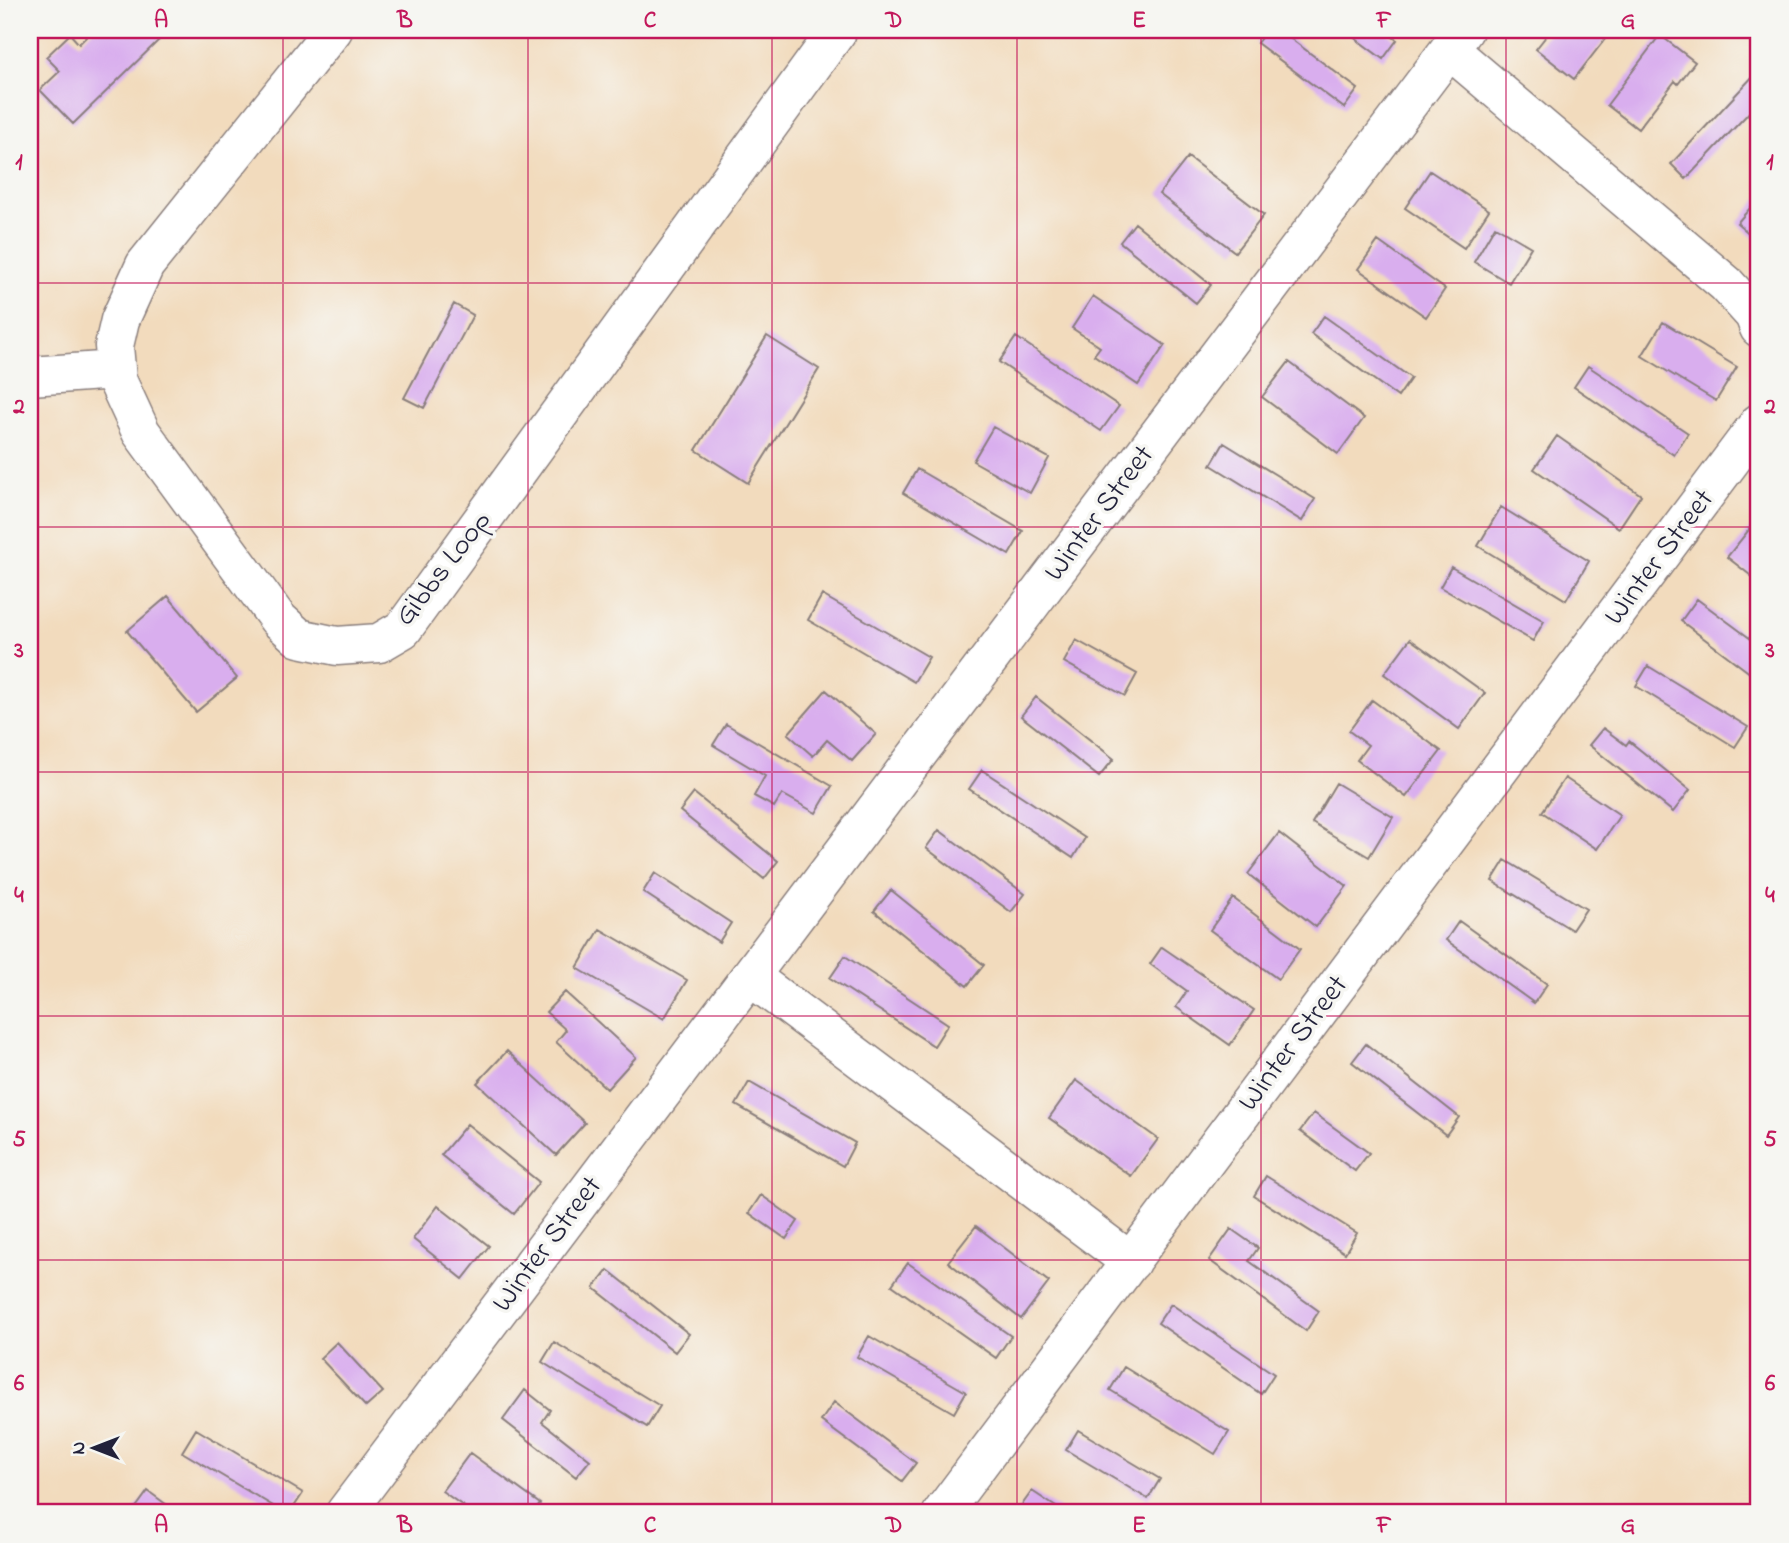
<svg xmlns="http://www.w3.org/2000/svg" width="1789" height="1543" font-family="'Indie Flower',sans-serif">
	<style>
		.building { fill: #d9aeee }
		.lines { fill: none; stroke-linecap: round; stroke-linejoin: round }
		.minor-casing { stroke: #8a7e7c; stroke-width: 41 }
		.minor { stroke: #fff; stroke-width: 38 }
		.grid { fill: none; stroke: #c2185b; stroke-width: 2; stroke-opacity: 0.55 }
		.labels { text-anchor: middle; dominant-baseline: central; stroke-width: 7; stroke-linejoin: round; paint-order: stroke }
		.street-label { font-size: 30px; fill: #22223b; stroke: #f6f6f2 }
		.neatline { fill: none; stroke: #c2185b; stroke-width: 2.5 }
		.grid-label { font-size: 23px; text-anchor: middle; font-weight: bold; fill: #c2185b }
	</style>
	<rect width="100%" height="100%" fill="#f6f6f2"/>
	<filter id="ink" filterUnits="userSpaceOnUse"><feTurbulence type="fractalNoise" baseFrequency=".0143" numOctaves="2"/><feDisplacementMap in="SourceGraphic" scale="14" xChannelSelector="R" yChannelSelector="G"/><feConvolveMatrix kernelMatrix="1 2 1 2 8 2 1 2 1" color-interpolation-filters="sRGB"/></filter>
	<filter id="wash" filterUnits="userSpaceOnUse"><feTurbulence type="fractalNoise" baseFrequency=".00686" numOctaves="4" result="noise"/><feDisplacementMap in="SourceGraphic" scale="28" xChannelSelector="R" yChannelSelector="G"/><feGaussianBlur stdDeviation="1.57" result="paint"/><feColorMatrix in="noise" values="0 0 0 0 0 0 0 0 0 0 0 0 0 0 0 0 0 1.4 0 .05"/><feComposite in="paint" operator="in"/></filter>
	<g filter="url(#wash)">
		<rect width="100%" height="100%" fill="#f2dbbd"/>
		<g id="blocks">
			<!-- building -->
			<path class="building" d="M93,30H153L161,38L73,124L40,90L60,71L46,57L70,34L79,44Z
				M1267,30H1279L1358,89L1344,108L1257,43Z
				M1344,30H1383L1397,40L1383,59Z
				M1551,30H1612L1574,79L1536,49Z
				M1660,35L1695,62L1678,84L1675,81L1638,129L1607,105Z
				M1756,73L1759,76V102L1686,179L1671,164Z
				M1188,157L1264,215L1235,252L1159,194Z
				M1430,171L1489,210L1464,248L1405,208Z
				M1759,198V233L1754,238L1737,223Z
				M1135,223L1211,285L1196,303L1120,242Z
				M1495,226L1531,247L1509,283L1474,262Z
				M1378,241L1445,289L1426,317L1358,269Z
				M1093,296L1165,345L1138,385L1094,355L1100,347L1072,328Z
				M454,304L473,315L424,408L404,398Z
				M1324,316L1411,378L1398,397L1311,334Z
				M1663,322L1737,367L1716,401L1642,356Z
				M767,336L819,369L748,483L696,450Z
				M1016,337L1119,406L1101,431L999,362Z
				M1289,362L1364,418L1338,454L1262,397Z
				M1588,366L1688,433L1674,455L1574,387Z
				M993,427L1049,458L1030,493L973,461Z
				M1557,436L1641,495L1619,528L1534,469Z
				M1224,443L1315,499L1302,521L1211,465Z
				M917,469L1023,531L1009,555L903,493Z
				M1501,507L1589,561L1566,600L1478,546Z
				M1756,521L1759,524V582L1727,557Z
				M1451,567L1544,621L1533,641L1440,587Z
				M822,595L929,657L914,682L808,620Z
				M168,596L237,678L196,712L127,631Z
				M1697,599L1759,645V680L1681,621Z
				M1410,639L1485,693L1459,729L1384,674Z
				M1076,640L1137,674L1125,696L1064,662Z
				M1648,666L1748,727L1735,747L1636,686Z
				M826,690L876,734L852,761L827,740L813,756L788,734Z
				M1036,697L1114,759L1099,777L1021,716Z
				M1372,700L1441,751L1406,797L1357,760L1368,745L1349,731Z
				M726,724L832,786L816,813L782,794L774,807L754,796L765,776L713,745Z
				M1603,728L1626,745L1629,741L1690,790L1673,812L1589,745Z
				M982,770L1085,838L1073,858L969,789Z
				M1565,778L1620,815L1597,849L1542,812Z
				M1336,783L1393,817L1369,857L1312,823Z
				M694,793L778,861L764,879L680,811Z
				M939,830L1025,894L1011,912L926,848Z
				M1279,833L1347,886L1316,927L1248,874Z
				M1505,860L1586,909L1572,930L1492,881Z
				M655,873L731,923L719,942L643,892Z
				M891,890L984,965L967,986L874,911Z
				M1233,898L1300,949L1278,979L1210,930Z
				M1459,921L1547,984L1534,1003L1446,940Z
				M600,929L687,980L664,1019L577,968Z
				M1162,947L1254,1010L1230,1045L1176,1007L1187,991L1150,964Z
				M845,956L948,1024L934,1046L830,978Z
				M565,992L636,1057L607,1089L556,1042L566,1030L546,1012Z
				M1366,1044L1459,1117L1446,1135L1352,1062Z
				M507,1051L585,1123L556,1155L477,1083Z
				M1076,1080L1158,1139L1131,1176L1049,1118Z
				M749,1082L855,1143L843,1166L736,1105Z
				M1314,1113L1369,1153L1355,1171L1300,1131Z
				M467,1124L539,1182L514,1214L441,1155Z
				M1266,1176L1357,1233L1345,1253L1254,1196Z
				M761,1195L798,1221L786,1239L749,1213Z
				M438,1206L489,1246L463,1279L413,1239Z
				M976,1226L1049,1282L1021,1319L948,1262Z
				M1231,1229L1258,1248L1249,1261L1319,1311L1306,1331L1209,1260Z
				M908,1263L1011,1336L996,1358L892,1285Z
				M608,1270L689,1334L675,1352L594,1288Z
				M1171,1304L1274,1374L1261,1394L1158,1323Z
				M869,1336L966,1392L954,1413L857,1357Z
				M337,1342L383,1392L366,1407L320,1358Z
				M554,1342L660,1406L647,1427L542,1362Z
				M1124,1367L1229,1432L1215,1454L1110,1390Z
				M525,1390L550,1410L542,1422L590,1460L576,1477L503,1420Z
				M834,1402L916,1463L902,1481L821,1421Z
				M196,1429L303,1493L290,1513H285L182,1452Z
				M1078,1430L1160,1479L1148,1499L1066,1450Z
				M470,1453L540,1504L533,1513H473L442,1491Z
				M148,1491L178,1513H132Z
				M1032,1491L1065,1513H1025L1019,1509Z"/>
		</g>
	</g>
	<g filter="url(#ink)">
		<use href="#blocks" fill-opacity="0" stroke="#8a7e7c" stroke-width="2"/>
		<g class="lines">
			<defs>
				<path id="minor" d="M333,30L145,265L120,320L114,346L117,380L141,432L278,619L299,638L337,646L379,643L403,629L838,30
					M1450,50L1726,284L1754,315L1759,328
					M30,376L116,370
					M751,977L1131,1262
					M345,1513L1464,30
					M942,1513L1759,423"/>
			</defs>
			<!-- minor casing -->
			<use href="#minor" class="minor-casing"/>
			<!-- minor -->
			<use href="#minor" class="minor"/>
		</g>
	</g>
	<!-- grid -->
	<path class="grid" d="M283,30V1513M528,30V1513M772,30V1513M1017,30V1513M1261,30V1513M1506,30V1513M30,283H1759M30,527H1759M30,772H1759M30,1016H1759M30,1260H1759"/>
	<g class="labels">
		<!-- street labels -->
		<g class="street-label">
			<text transform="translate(1100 514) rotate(-53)">Winter Street</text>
			<text transform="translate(1660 558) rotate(-53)">Winter Street</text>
			<text transform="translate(444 569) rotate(-52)">Gibbs Loop</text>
			<text transform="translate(1294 1044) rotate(-53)">Winter Street</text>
			<text transform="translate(548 1245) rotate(-53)">Winter Street</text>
		</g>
	</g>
	<!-- margin -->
	<rect width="1789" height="1543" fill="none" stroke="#f6f6f2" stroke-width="77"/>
	<!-- north arrow -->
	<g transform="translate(94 1448) rotate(270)" stroke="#f6f6f2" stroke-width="5" paint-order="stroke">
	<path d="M0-5L12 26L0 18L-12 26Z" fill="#22223b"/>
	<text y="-10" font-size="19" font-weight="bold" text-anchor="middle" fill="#22223b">N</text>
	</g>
	<rect x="38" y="38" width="1712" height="1466" class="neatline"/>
	<g class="grid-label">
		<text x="161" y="27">A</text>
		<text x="405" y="27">B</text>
		<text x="650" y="27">C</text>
		<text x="894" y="27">D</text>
		<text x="1139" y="27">E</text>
		<text x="1384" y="27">F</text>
		<text x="1628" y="27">G</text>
		<text x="19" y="169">1</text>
		<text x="1770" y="169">1</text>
		<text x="19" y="413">2</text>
		<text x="1770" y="413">2</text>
		<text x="19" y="657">3</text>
		<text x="1770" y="657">3</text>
		<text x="19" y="902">4</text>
		<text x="1770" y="902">4</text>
		<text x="19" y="1146">5</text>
		<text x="1770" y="1146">5</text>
		<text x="19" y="1390">6</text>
		<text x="1770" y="1390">6</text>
		<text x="161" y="1532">A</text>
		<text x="405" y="1532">B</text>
		<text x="650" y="1532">C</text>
		<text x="894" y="1532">D</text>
		<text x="1139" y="1532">E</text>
		<text x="1384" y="1532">F</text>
		<text x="1628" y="1532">G</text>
	</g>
</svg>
